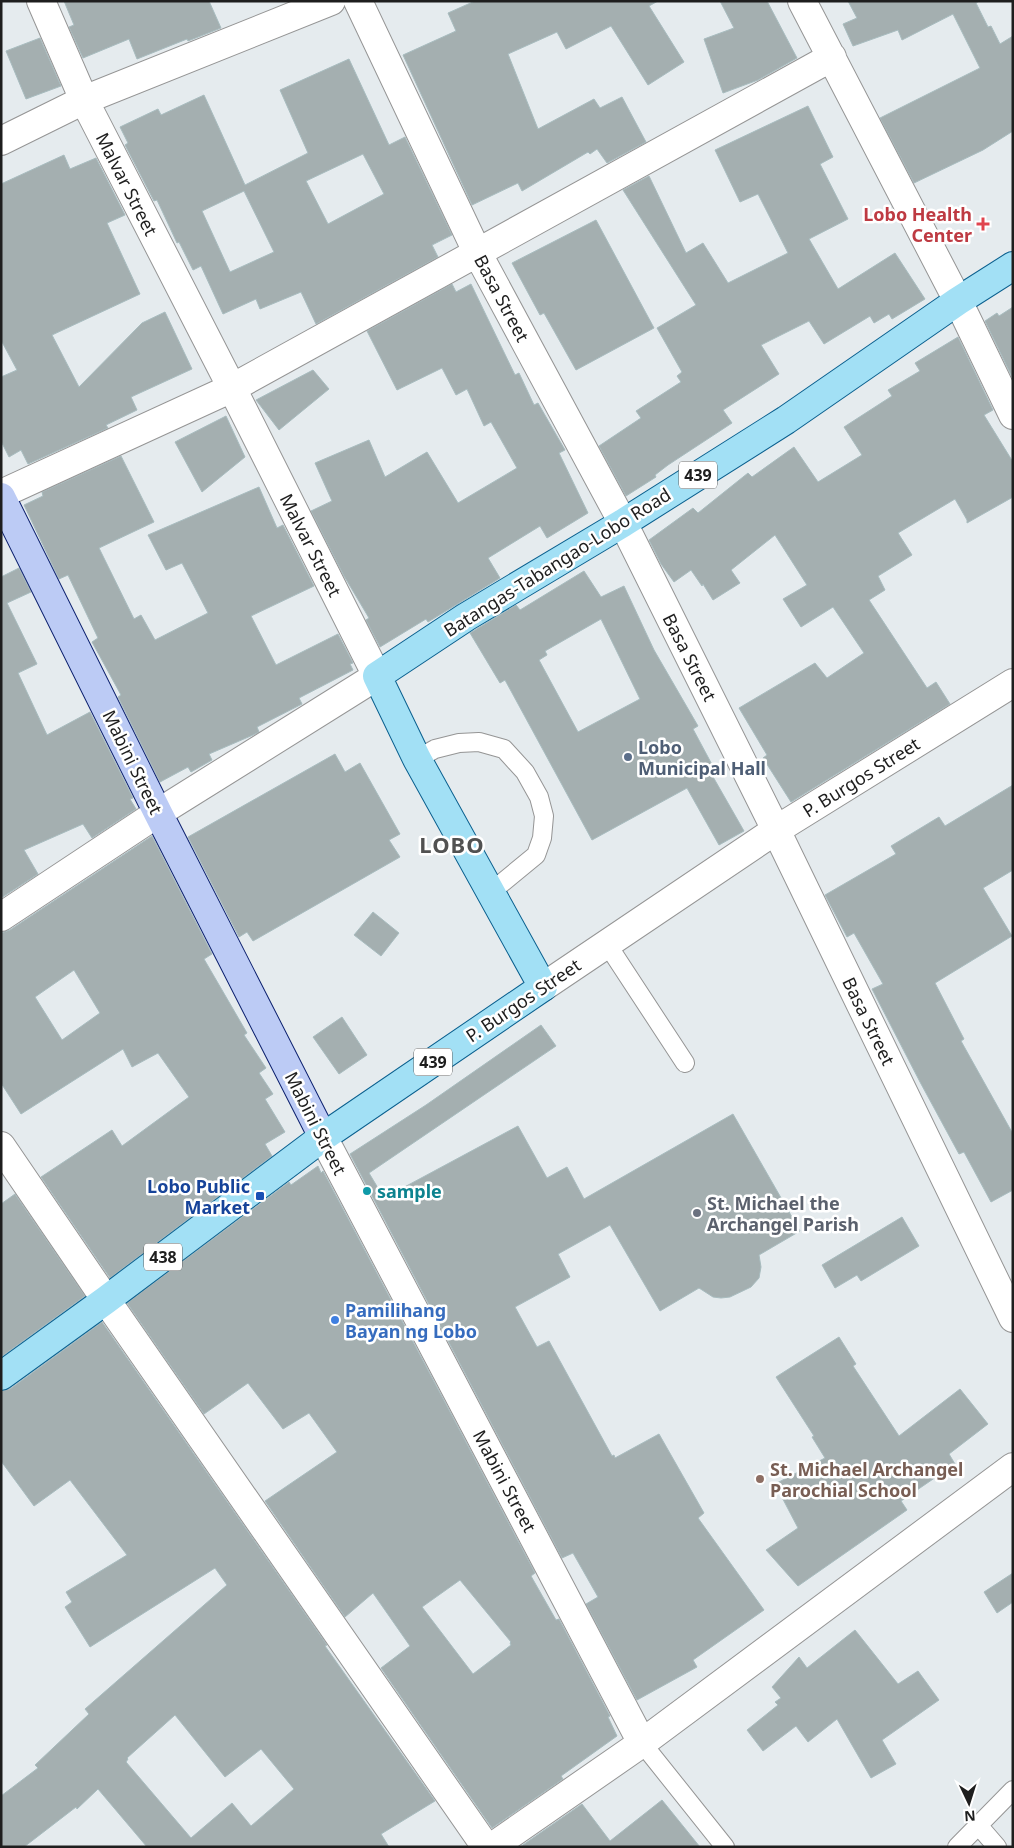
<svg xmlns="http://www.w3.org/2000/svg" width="1014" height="1848" font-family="'Noto Sans',sans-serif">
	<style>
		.building { fill: #a4afb0; stroke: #a8bcbf; fill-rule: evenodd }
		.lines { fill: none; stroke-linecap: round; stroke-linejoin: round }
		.service-casing { stroke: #959595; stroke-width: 20 }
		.minor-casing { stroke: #959595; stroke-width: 30 }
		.secondary-casing { stroke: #0c206e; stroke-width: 30 }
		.primary-casing { stroke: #0a5f8e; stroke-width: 30 }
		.service { stroke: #fff; stroke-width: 18 }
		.minor { stroke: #fff; stroke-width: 28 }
		.secondary { stroke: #bccbf5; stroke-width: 28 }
		.primary { stroke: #a2e0f5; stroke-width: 28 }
		.health-dot { fill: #e0444e; stroke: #fff; stroke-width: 2 }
		.service-dot { fill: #5c6f8a; stroke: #fff; stroke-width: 2 }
		.culture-dot { fill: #0f9aa8; stroke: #fff; stroke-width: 2 }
		.transit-dot { fill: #1a4fb4; stroke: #fff; stroke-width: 2 }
		.worship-dot { fill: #6b7280; stroke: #fff; stroke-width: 2 }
		.shop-dot { fill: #3f7fe0; stroke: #fff; stroke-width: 2 }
		.education-dot { fill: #8d6e63; stroke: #fff; stroke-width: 2 }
		.labels { text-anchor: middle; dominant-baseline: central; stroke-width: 5; stroke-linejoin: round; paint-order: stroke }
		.shield { fill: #fff; stroke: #626262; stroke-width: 1 }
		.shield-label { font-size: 16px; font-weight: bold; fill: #1e1e1e }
		.street-label { font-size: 18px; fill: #1e1e1e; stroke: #fff }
		.health-label { font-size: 18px; font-weight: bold; fill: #be3a42; stroke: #fff; text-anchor: end }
		.service-label { font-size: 18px; font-weight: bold; fill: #4e5e75; stroke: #fff; text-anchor: start }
		.transit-label { font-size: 18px; font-weight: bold; fill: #164399; stroke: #fff; text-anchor: end }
		.culture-label { font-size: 18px; font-weight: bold; fill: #0d838f; stroke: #fff; text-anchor: start }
		.worship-label { font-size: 18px; font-weight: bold; fill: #5b616d; stroke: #fff; text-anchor: start }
		.shop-label { font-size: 18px; font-weight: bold; fill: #366cbe; stroke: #fff; text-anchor: start }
		.education-label { font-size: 18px; font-weight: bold; fill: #785e54; stroke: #fff; text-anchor: start }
		.district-label { font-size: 22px; font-weight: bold; letter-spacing: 1px; fill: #515151; stroke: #fff }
	</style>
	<rect width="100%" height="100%" fill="#e5ebee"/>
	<!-- building -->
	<path class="building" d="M64,1H209L221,28L188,41L187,39L137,59L129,39L83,58L69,27L74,25Z
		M475,1H658L649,6L684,62L648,85L611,26L566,49L557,32L508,54L538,129L594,99L600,108L622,97L646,142L607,163L597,149L590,154L588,152L522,191L518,183L472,205L403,55L456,31L448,13Z
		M720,1H767L797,58L758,80L723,93L704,39L734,28Z
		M848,1H979L976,3L988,27L991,26L1000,44L1013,36V131L983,150L914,183L880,118L980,68L953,14L902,40L898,30L853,46L843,24L857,18Z
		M40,38L61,86L26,99L6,51Z
		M349,59L389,145L405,137L452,235L432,245L438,257L316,324L301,292L260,309L256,299L223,314L201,266L193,270L179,242L177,243L157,200L154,201L125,145L128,143L120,127L158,109L161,115L204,95L245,185L308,153L280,90ZM363,154L384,194L328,224L306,181ZM244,191L274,252L230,272L202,211Z
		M808,106L833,157L820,164L848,219L809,239L838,289L895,253L925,299L892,319L889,314L874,323L870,316L824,344L809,321L761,345L779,374L723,410L732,423L668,465L655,475L656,477L626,496L599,446L641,418L636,411L681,382L677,376L682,372L657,328L696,305L623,190L649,176L686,253L703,243L728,283L788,253L758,194L740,202L715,150Z
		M64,155L70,169L96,158L125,215L107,223L140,294L52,335L79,387L142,323L165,312L192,369L131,397L137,410L106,425L108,428L28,464L21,450L9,457L1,441V377L17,370L1,340V184Z
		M596,220L654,328L576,370L544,313L540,315L512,263Z
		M452,284L456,292L471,284L515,375L519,373L534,405L538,403L565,450L559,453L588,513L547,538L540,526L488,558L500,578L428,622L426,619L380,647L366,620L369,618L344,576L311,511L332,501L315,463L369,440L385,477L427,452L458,503L517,468L491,422L484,426L467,389L456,395L442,368L397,390L367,331Z
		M1013,307V379L985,321L997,313L999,316Z
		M958,337L993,410L984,415L1013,462V497L967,523V520L955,499L898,533L912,555L878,576L885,590L869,600L927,688L936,682L950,704L791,802L763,758L767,755L739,708L815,663L827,678L864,653L833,607L801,627L783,599L807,585L775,535L731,570L740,583L713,600L703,584L702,586L691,570L674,582L661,564L649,540L693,508L698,513L748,473L752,477L794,447L818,482L862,455L844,427L892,396L888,390L920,371L915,363Z
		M313,370L329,389L279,430L256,400Z
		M226,416L245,457L202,492L175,442Z
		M121,456L154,522L99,548L134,619L141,615L155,640L208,613L182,563L166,570L148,535L259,487L277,528L283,525L314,586L251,616L276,665L338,634L353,663L350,664L353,670L299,698L302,704L257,727L259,732L253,735L209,754L212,760L191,772L188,767L160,782L118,697L121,695L92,642L98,638L68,575L59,579L24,505L43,496L42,492Z
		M19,568L31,592L7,603L37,664L18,673L47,735L90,712L133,798L130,799L136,809L92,838L83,824L24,850L38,874L1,898V577Z
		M584,571L601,597L624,586L654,650L698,726L693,729L716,772L712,775L744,831L719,845L687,788L592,840L505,680L500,683L470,633L516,605L520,610ZM601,619L640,699L578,732L539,660L547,655L545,651Z
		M335,754L345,772L360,763L400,834L389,840L400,857L253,941L247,932L239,937L188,837Z
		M1013,785V870L983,888L1012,936L935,983L964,1039L961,1041L1013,1134V1190L991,1202L964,1152L959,1154L920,1082L872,989L883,984L854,933L847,937L825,895L896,854L891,846L939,817L945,826Z
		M152,836L212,954L204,959L247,1033L244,1035L266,1068L259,1073L273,1094L265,1099L285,1132L265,1144L272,1156L110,1278L41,1177L112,1130L122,1146L189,1097L158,1053L132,1067L123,1049L21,1114L1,1083V933L10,930ZM74,970L100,1013L62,1040L35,997Z
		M373,912L399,933L381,956L354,935Z
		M342,1017L367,1055L339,1074L313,1037Z
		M541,1025L556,1046L369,1173L384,1198L518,1126L547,1178L567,1167L584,1199L733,1114L800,1231L759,1255L761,1267L759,1278L751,1287L730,1297L721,1298L713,1297L699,1288L660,1311L610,1225L558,1254L570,1277L515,1307L537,1347L549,1341L612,1456L614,1455L615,1458L659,1434L704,1513L698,1518L764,1610L693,1660L697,1667L637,1700L586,1604L598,1597L573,1553L562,1558L350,1154L426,1105Z
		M318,1166L321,1173L323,1171L535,1573L531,1576L556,1620L559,1619L610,1716L608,1717L617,1736L561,1776L563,1779L492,1828L381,1668L410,1646L373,1593L345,1617L265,1501L337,1452L309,1413L283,1429L248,1383L204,1414L127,1303L289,1182L291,1185ZM460,1580L511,1642L510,1643L511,1645L473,1674L422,1607Z
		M15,1194L85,1296L1,1357V1204Z
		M902,1217L919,1246L861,1281L857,1275L835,1288L822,1265Z
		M102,1322L327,1645L325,1646L435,1801L381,1834L389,1847H147L98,1789L77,1809L76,1807L24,1847H1V1796L38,1768L35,1765L89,1714L85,1709L227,1585L215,1568L90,1647L65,1607L72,1602L66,1592L127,1555L70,1480L34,1506L1,1461V1391L10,1389ZM175,1715L225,1777L261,1749L294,1789L251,1826L232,1803L191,1838L126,1762L128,1759L127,1758Z
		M839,1337L856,1364L853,1366L899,1436L960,1389L988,1424L949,1454L955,1464L901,1501L907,1510L798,1586L766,1550L798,1528L775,1484L825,1458L812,1437L814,1436L776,1377Z
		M1013,1573V1602L997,1613L984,1592Z
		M855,1630L898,1684L918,1671L939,1700L882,1740L896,1764L871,1778L837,1719L808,1742L796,1726L763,1751L747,1730L778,1705L775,1702L781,1698L772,1687L799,1657L807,1668Z
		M662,1800L700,1847H520L582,1804L610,1841Z"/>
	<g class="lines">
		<defs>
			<path id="service" d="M417,759L435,749L459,743L479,742L504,749L525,772L539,797L544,816L542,838L536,855L491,892
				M607,944L685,1063
				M642,1743L725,1847
				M978,1825L997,1847
				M957,1847L1013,1790"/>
			<path id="minor" d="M358,1L478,254L623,523L776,830L1013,1318
				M802,1L958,301L1013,415
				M1,141L84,100L331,1
				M1,494L232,388L832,57
				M1,917L158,813L377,676L232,388L84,100L41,1
				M543,987L776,830L1013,683
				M323,1137L642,1743
				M1,1146L106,1300L486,1847
				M492,1847L642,1743L1013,1467"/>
			<path id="secondary" d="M1,497L158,813L323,1137"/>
			<path id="primary" d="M1,1376L106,1300L323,1137L543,987L417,759L377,676L466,617L623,523L786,420L958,301L1013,266"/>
		</defs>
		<!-- service casing -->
		<use href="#service" class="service-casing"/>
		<!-- minor casing -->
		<use href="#minor" class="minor-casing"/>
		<!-- secondary casing -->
		<use href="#secondary" class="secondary-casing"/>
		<!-- primary casing -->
		<use href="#primary" class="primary-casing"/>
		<!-- service -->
		<use href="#service" class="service"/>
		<!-- minor -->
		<use href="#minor" class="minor"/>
		<!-- secondary -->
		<use href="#secondary" class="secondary"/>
		<!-- primary -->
		<use href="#primary" class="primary"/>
	</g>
	<!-- markers -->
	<path class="health-dot" d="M980.5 216.5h5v5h5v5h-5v5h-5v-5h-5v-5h5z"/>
	<circle class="service-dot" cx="628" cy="757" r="5"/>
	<circle class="culture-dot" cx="367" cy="1191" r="5"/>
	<rect class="transit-dot" x="255" y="1191" width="10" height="10" rx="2.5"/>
	<circle class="worship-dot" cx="697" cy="1213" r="5"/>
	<circle class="shop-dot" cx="335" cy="1320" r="5"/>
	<circle class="education-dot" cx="760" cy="1479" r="5"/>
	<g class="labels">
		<!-- shield labels -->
		<g class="shield">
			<rect x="679" y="461.5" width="38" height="27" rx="4"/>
			<rect x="414" y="1048.5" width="38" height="27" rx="4"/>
			<rect x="144" y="1243.5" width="38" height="27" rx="4"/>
		</g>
		<g class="shield-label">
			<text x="698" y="475">439</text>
			<text x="433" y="1062">439</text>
			<text x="163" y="1257">438</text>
		</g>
		<!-- street labels -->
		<g class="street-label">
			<text transform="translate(127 184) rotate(63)">Malvar Street</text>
			<text transform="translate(502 298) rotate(62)">Basa Street</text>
			<text transform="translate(311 545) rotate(63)">Malvar Street</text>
			<text transform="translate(557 562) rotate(-32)">Batangas-Tabangao-Lobo Road</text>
			<text transform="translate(690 657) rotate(63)">Basa Street</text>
			<text transform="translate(133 762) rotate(64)">Mabini Street</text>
			<text transform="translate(861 777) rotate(-32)">P. Burgos Street</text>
			<text transform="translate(523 1000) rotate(-34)">P. Burgos Street</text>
			<text transform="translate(869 1021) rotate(64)">Basa Street</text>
			<text transform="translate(316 1123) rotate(63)">Mabini Street</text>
			<text transform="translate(505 1481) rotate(62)">Mabini Street</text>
		</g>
		<!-- health labels -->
		<g class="health-label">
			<text x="972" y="214">Lobo Health<tspan x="972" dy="21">Center</tspan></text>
		</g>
		<!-- service labels -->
		<g class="service-label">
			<text x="638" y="747">Lobo<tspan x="638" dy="21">Municipal Hall</tspan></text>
		</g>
		<!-- transit labels -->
		<g class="transit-label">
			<text x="250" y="1186">Lobo Public<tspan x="250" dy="21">Market</tspan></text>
		</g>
		<!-- culture labels -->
		<g class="culture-label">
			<text x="377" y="1191">sample</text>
		</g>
		<!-- worship labels -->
		<g class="worship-label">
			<text x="707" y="1203">St. Michael the<tspan x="707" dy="21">Archangel Parish</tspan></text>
		</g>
		<!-- shop labels -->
		<g class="shop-label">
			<text x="345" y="1310">Pamilihang<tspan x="345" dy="21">Bayan ng Lobo</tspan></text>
		</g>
		<!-- education labels -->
		<g class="education-label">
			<text x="770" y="1469">St. Michael Archangel<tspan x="770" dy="21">Parochial School</tspan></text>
		</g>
		<!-- district labels -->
		<g class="district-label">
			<text x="452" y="844">LOBO</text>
		</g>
	</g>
	<!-- border -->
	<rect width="1014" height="1848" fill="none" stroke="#1e1e1e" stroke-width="5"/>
	<!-- north arrow -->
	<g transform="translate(969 1803) rotate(176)" stroke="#ffffff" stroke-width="4" paint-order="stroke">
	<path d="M0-4L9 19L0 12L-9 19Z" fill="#1e1e1e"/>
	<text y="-8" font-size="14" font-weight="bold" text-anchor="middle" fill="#1e1e1e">N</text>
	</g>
</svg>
